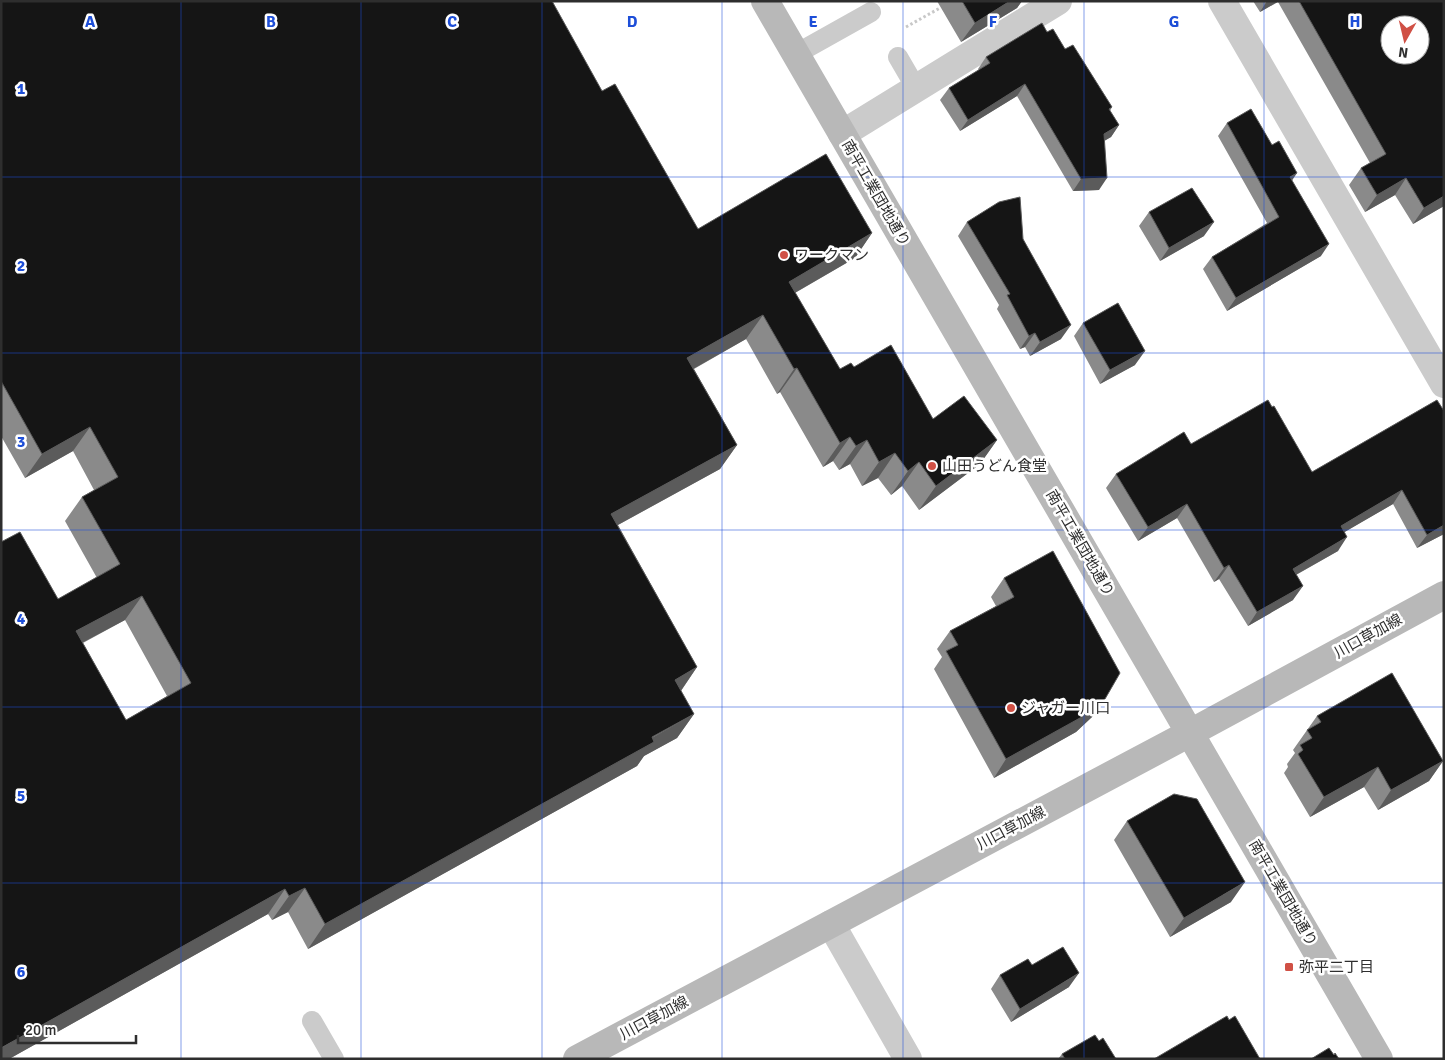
<svg xmlns="http://www.w3.org/2000/svg" width="1445" height="1060" font-family="Signika,'Noto Sans JP',sans-serif">
	<style>
		.lines { fill: none; stroke-linecap: round; stroke-linejoin: round }
		.path { stroke: #c8c8c8; stroke-width: 3; stroke-dasharray: 2.5 2.5; stroke-linecap: butt }
		.lane { stroke: #cbcbcb; stroke-width: 20 }
		.street { stroke: #cbcbcb; stroke-width: 28 }
		.secondary { stroke: #b8b8b8; stroke-width: 28 }
		.wall { fill: #8a8a8a; fill-rule: evenodd }
		.shaded-wall { fill: #5b5b5b }
		.building { fill: #151515; stroke: #5b5b5b; fill-rule: evenodd }
		.grid { fill: none; stroke: #1d4ed8; stroke-width: 1; stroke-opacity: 0.55 }
		.poi-dot { fill: #d05045; stroke: #fff; stroke-width: 2 }
		.labels { text-anchor: middle; dominant-baseline: central; stroke-width: 5; stroke-linejoin: round; paint-order: stroke }
		.street-label { font-size: 15px; fill: #2e2e2e; stroke: #fff }
		.poi-label { font-size: 15px; fill: #2e2e2e; stroke: #fff; text-anchor: start }
		.grid-label { font-size: 16px; text-anchor: middle; font-weight: bold; fill: #1d4ed8; stroke: #fff; stroke-width: 5; stroke-linejoin: round; paint-order: stroke }
	</style>
	<rect width="100%" height="100%" fill="#fff"/>
	<g class="lines">
		<!-- path -->
		<path class="path" d="M906,27L940,8"/>
		<!-- lane -->
		<path class="lane" d="M796,54L871,12
			M898,57L916,88
			M312,1021L334,1059"/>
		<!-- street -->
		<path class="street" d="M1222,1L1444,384
			M842,134L1058,1
			M831,924L908,1059"/>
		<!-- secondary -->
		<path class="secondary" d="M765,1L1379,1059
			M577,1059L1190,733L1444,595"/>
	</g>
	<!-- wall -->
	<path class="wall" d="M1,1L602,91L698,229L872,233L855,258L795,293L840,369L854,367L933,419L997,440L980,464L919,510L902,486L891,495L878,478L862,486L850,464L839,470L833,461L823,467L780,392L777,394L746,339L694,369L737,445L720,469L618,525L697,667L681,691L694,714L677,738L644,756L637,766L308,949L288,912L272,920L268,914L9,1059L58,599L97,578L65,521L82,497L94,490L73,451L25,478L1,436ZM125,620L167,696L126,720L83,643Z
		M937,1H1022L1017,8L961,42Z
		M1253,1H1444V206L1413,224L1395,195L1365,212L1349,185L1361,168L1370,163L1278,2L1260,12Z
		M1047,32L1065,49L1112,107L1110,111L1119,125L1111,137L1105,140L1099,190L1073,191L1017,96L960,131L940,100L949,88L979,70L978,69L986,57Z
		M1227,123L1292,180L1321,256L1227,311L1203,269L1212,257L1267,223L1218,136Z
		M1149,212L1204,236L1160,261L1139,226Z
		M967,222L1023,239L1061,339L1030,356L1025,347L1020,349L997,309L999,305L958,236Z
		M1083,323L1135,365L1100,384L1074,336Z
		M1437,400L1444,534L1417,548L1393,504L1344,532L1338,551L1296,575L1293,600L1248,626L1219,579L1214,582L1177,518L1138,541L1106,488L1116,474L1191,444L1312,472Z
		M1004,578L1092,717L1076,732L994,778L934,669L942,657L937,649L950,631L996,606L991,597Z
		M1317,716L1443,761L1429,781L1378,810L1364,787L1310,817L1284,773L1288,767L1287,764L1295,753L1293,750Z
		M1127,821L1231,902L1170,937L1114,840Z
		M1032,965L1069,987L1011,1022L991,989L1000,975Z
		M1099,1041L1116,1059H1058L1062,1054Z"/>
	<!-- shaded-wall -->
	<path class="shaded-wall" d="M1010,1H1022L1017,8L961,42L975,23Z
		M1267,1H1279L1260,12Z
		M1025,84L1017,96L960,131L968,120Z
		M1119,125L1111,137L1096,146L1104,134Z
		M1297,173L1289,185L1290,177Z
		M1107,178L1099,190L1073,191L1081,179Z
		M1406,178L1395,195L1365,212L1377,195Z
		M1444,196V206L1413,224L1424,208Z
		M1214,222L1204,236L1160,261L1169,248Z
		M872,233L855,258L772,306L789,282Z
		M1329,244L1321,256L1227,311L1236,298Z
		M763,315L746,339L670,382L687,358Z
		M1071,325L1061,339L1030,356L1040,342Z
		M1035,333L1025,347L1020,349L1029,336Z
		M1145,351L1135,365L1100,384L1110,370Z
		M797,368L780,392L777,394L794,369Z
		M90,427L73,451L25,478L42,454Z
		M850,437L833,461L823,467L840,443Z
		M867,440L850,464L839,470L856,446Z
		M997,440L980,464L919,510L936,486Z
		M737,445L720,469L594,538L611,514Z
		M895,453L878,478L862,486L879,462Z
		M919,462L902,486L891,495L908,471Z
		M1402,490L1393,504L1331,540L1341,526Z
		M1187,504L1177,518L1138,541L1148,527Z
		M1444,525V534L1417,548L1427,535Z
		M1347,537L1338,551L1283,582L1293,569Z
		M1229,565L1219,579L1214,582L1224,568Z
		M1303,586L1293,600L1248,626L1257,612Z
		M142,596L125,620L59,655L76,631Z
		M697,667L680,692L675,680Z
		M1105,699L1092,717L1076,732L994,778L1006,759Z
		M694,714L677,738L644,756L637,766L308,949L325,924Z
		M1443,761L1429,781L1378,810L1391,790Z
		M1378,767L1364,787L1310,817L1324,797Z
		M1245,882L1231,902L1170,937L1184,918Z
		M305,888L288,912L272,920L289,896Z
		M285,889L268,914L9,1059H1V1048Z
		M1079,973L1069,987L1011,1022L1020,1009Z"/>
	<!-- building -->
	<path class="building" d="M1,1H552L602,91L615,84L698,229L826,154L872,233L789,282L840,369L851,363L854,367L891,345L933,419L964,396L997,440L936,486L919,462L908,471L895,453L879,462L867,440L856,446L850,437L840,443L797,368L794,369L763,315L687,358L737,445L611,514L697,667L675,680L694,714L652,737L654,742L325,924L305,888L289,896L285,889L1,1048V542L20,532L58,599L120,564L82,497L118,477L90,427L42,454L1,381ZM142,596L191,683L126,720L76,631Z
		M962,1H1010L975,23Z
		M1299,1H1444V196L1424,208L1406,178L1377,195L1361,168L1386,154ZM1390,25H1420V55H1390Z
		M1042,23L1047,32L1053,29L1065,49L1073,45L1112,107L1109,109L1119,125L1104,134L1107,178L1081,179L1025,84L968,120L949,88L990,63L986,57Z
		M1251,109L1272,145L1279,141L1297,173L1290,177L1329,244L1236,298L1212,257L1279,217L1227,123Z
		M1192,188L1214,222L1169,248L1149,212Z
		M1020,197L1023,239L1071,325L1040,342L1035,333L1029,336L1007,295L1010,294L967,222L999,202Z
		M1118,303L1145,351L1110,370L1083,323Z
		M1268,400L1272,407L1274,406L1312,472L1437,400L1444,411V525L1427,535L1402,490L1341,526L1347,537L1293,569L1303,586L1257,612L1229,565L1224,568L1187,504L1148,527L1116,474L1184,432L1191,444Z
		M1053,551L1120,673L1105,699L1089,713L1006,759L946,651L958,645L950,631L1014,597L1004,578Z
		M1392,673L1443,761L1391,790L1378,767L1324,797L1298,754L1303,750L1300,745L1312,738L1307,730L1321,722L1317,716Z
		M1174,794L1197,799L1245,882L1184,918L1127,821Z
		M1063,947L1079,973L1020,1009L1000,975L1028,959L1032,965Z
		M1227,1016L1229,1020L1235,1016L1260,1059H1154Z
		M1095,1035L1099,1041L1103,1038L1116,1059H1065L1062,1054Z
		M1329,1048L1334,1055L1335,1053L1339,1059H1311Z"/>
	<!-- grid -->
	<path class="grid" d="M181,1V1059M361,1V1059M542,1V1059M722,1V1059M903,1V1059M1084,1V1059M1264,1V1059M1,177H1444M1,353H1444M1,530H1444M1,707H1444M1,883H1444"/>
	<!-- markers -->
	<g class="poi-dot">
		<circle cx="784" cy="255" r="5"/>
		<circle cx="932" cy="466" r="5"/>
		<circle cx="1011" cy="708" r="5"/>
		<rect x="1284" y="962" width="10" height="10" rx="2.5"/>
	</g>
	<g class="labels">
		<!-- street labels -->
		<g class="street-label">
			<text transform="translate(876 193) rotate(60)">南平工業団地通り</text>
			<text transform="translate(1080 543) rotate(60)">南平工業団地通り</text>
			<text transform="translate(1368 636) rotate(-29)">川口草加線</text>
			<text transform="translate(1011 828) rotate(-28)">川口草加線</text>
			<text transform="translate(1283 893) rotate(60)">南平工業団地通り</text>
			<text transform="translate(654 1018) rotate(-28)">川口草加線</text>
		</g>
		<!-- poi labels -->
		<g class="poi-label">
			<text x="794" y="255">ワークマン</text>
			<text x="942" y="466">山田うどん食堂</text>
			<text x="1021" y="708">ジャガー川口</text>
			<text x="1299" y="967">弥平二丁目</text>
		</g>
	</g>
	<g class="grid-label">
		<text x="90" y="27">A</text>
		<text x="271" y="27">B</text>
		<text x="452" y="27">C</text>
		<text x="632" y="27">D</text>
		<text x="813" y="27">E</text>
		<text x="993" y="27">F</text>
		<text x="1174" y="27">G</text>
		<text x="1355" y="27">H</text>
		<text x="21" y="94">1</text>
		<text x="21" y="271">2</text>
		<text x="21" y="447">3</text>
		<text x="21" y="624">4</text>
		<text x="21" y="801">5</text>
		<text x="21" y="977">6</text>
	</g>
	<!-- border -->
	<rect width="1445" height="1060" fill="none" stroke="#2e2e2e" stroke-width="5"/>
	<!-- north arrow -->
	<g transform="translate(1405 40) rotate(188)"><circle r="24" fill="#ffffff" stroke="#ababab"/>
	<path d="M0-4L9 19L0 12L-9 19Z" fill="#d05045"/>
	<text y="-8" font-size="14" font-weight="bold" text-anchor="middle" fill="#2e2e2e">N</text>
	</g>
	<!-- scale -->
	<path d="M18 1035v8h118v-8" fill="none" stroke="#2e2e2e" stroke-width="2.5"/>
	<text x="25" y="1035" font-size="15" fill="#2e2e2e" stroke="#ffffff" stroke-width="4" paint-order="stroke">20 m</text>
</svg>
